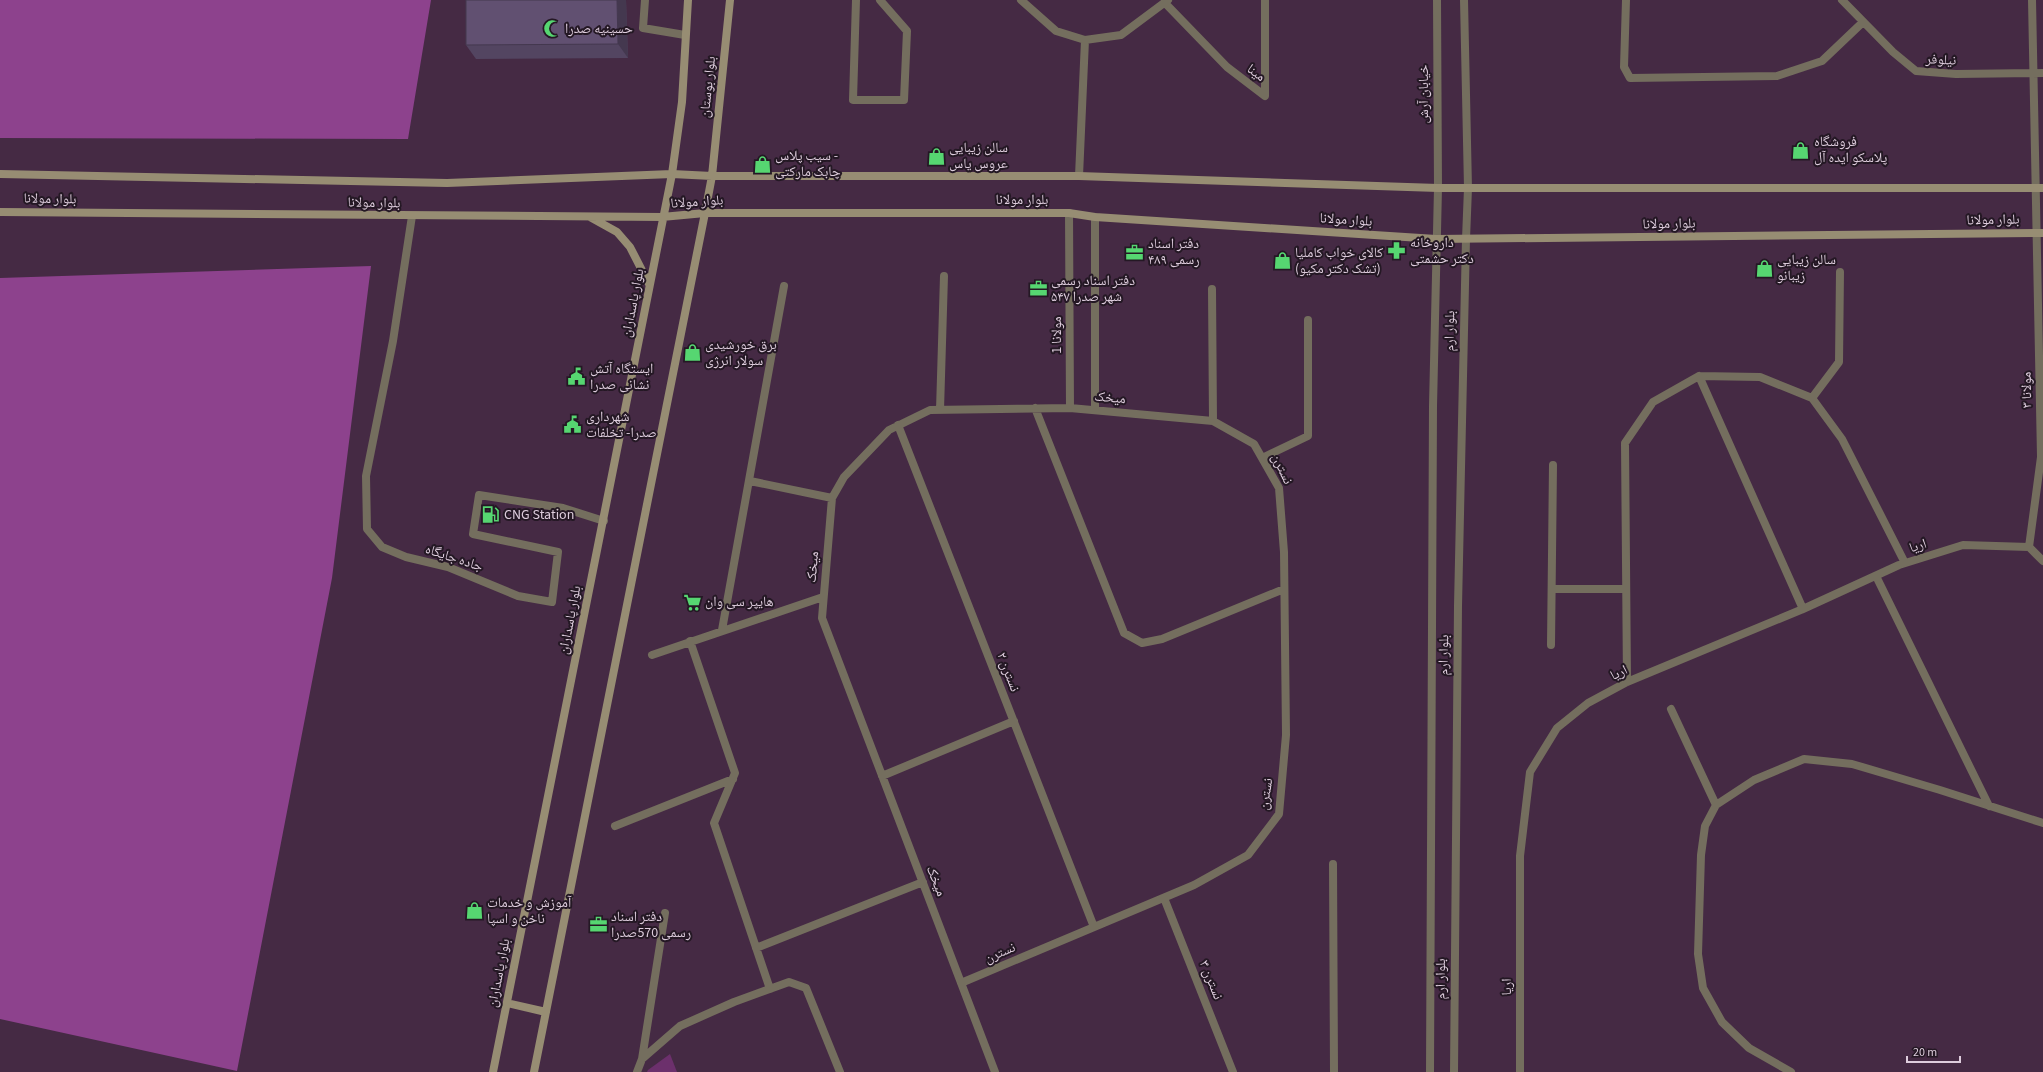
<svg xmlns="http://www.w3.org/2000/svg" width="2043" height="1072" font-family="'Source Sans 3','Noto Naskh Arabic',sans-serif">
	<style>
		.green { fill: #6c306c }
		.forest { fill: #8d428d }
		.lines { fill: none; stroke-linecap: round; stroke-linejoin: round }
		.minor { stroke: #746e5e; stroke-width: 8 }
		.tertiary { stroke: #746e5e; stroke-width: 8 }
		.secondary { stroke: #978d73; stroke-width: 8 }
		.wall { fill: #534561 }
		.shaded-wall { fill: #44384f }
		.building { fill: #615071; stroke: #44384f }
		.labels { text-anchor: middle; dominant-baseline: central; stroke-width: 4; stroke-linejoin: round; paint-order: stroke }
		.poi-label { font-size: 14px; fill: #decddd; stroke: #241824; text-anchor: start }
		.street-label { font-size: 14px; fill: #decddd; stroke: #241824 }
	</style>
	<rect width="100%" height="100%" fill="#452a44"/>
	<!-- green -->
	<path class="green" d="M670,1054L677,1072H647L648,1070Z"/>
	<!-- forest -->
	<path class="forest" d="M0,0H431L408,139L0,138Z
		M371,266L332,578L237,1071L0,1019V278Z"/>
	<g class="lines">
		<!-- minor -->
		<path class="minor" d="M645,0L643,28L685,35
			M856,0L853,100H904L907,31L880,0
			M1021,0L1056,31L1085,40L1121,35L1168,0
			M1626,0L1624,67L1630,78L1777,76L1822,61L1863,22
			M1842,0L1893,52L1916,71L1956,74L2043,73
			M1165,3L1227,67L1265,96V0
			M1079,176L1085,40
			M1069,213L1070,408
			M412,216L393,341L366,476L367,529L382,547L406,557L448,567L518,596L552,602L558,552L473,534L479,495L563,508L604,521
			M1212,289L1213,421
			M1699,376L1803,609
			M1812,398L1839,362L1840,272
			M1035,408L1124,633L1142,643L1162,639L1284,589
			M1095,409V217
			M940,410L944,276
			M898,425L1094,927
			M1262,458L1308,436V320
			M750,481L832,498
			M2029,547L2041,457L2032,0
			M2029,547L2043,561
			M1876,576L1989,806
			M1552,589H1625
			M722,630L784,286
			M690,641L735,773L714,823L770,989
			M1551,645L1553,465
			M652,655L823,597
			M1627,682L1625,443L1653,402L1699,376L1760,377L1812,398L1842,439L1905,563
			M1671,709L1716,805
			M882,776L1014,721
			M615,826L733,779
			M1333,864L1334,1072
			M1164,898L1233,1072
			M756,948L923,882
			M961,983L1194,885L1248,855L1279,814L1286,735L1284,552L1279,488L1254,444L1213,421L1070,408L930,410L889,430L844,477L832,498L822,618L995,1072
			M642,1059L665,913
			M637,1072L642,1059L680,1026L734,1002L789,982L806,988L840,1072
			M1520,1072V856L1530,772L1557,728L1588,703L1627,682L1803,609L1899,565L1963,545L2029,547
			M1791,1072L1749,1048L1722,1022L1703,988L1698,954L1701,855L1705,826L1716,805L1754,780L1804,759L1852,764L1940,790L2043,823"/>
		<!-- tertiary -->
		<path class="tertiary" d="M1430,1072L1433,406L1438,188L1437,0
			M1454,1072L1458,606L1466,239L1468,188L1464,0"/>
		<!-- secondary -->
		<path class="secondary" d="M0,174L447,183L672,174L712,176H1079L1438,188H2043
			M0,212L662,217L705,213H1069L1095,217L1436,239L2043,233
			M590,217L617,232L630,247L649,284
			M507,1003L546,1012
			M493,1072L672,174L682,102L688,0
			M534,1072L705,213L712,176L730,0"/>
	</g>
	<!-- wall -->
	<path class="wall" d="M466,0H626L628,58L476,59L466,45Z"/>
	<!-- shaded-wall -->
	<path class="shaded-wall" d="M617,0H626L628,58L618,44Z"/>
	<!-- building -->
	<path class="building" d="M466,0H617L618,44L466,45Z"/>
	<!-- icons -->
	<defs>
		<symbol id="mosque-bare" viewBox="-9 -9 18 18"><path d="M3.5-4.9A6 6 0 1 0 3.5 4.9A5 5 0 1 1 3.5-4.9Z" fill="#56d671" stroke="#241824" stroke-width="2.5" paint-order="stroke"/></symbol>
		<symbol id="shop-bare" viewBox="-9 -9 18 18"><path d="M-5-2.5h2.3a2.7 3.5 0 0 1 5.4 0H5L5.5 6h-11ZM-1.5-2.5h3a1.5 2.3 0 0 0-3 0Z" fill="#56d671" stroke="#241824" stroke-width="2.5" paint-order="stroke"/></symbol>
		<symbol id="pharmacy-bare" viewBox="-9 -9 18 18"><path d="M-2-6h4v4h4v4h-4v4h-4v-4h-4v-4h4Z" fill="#56d671" stroke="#241824" stroke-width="2.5" paint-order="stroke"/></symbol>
		<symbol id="office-bare" viewBox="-9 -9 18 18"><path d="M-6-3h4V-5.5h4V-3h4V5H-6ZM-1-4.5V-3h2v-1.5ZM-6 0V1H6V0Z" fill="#56d671" stroke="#241824" stroke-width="2.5" paint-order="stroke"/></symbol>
		<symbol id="civic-bare" viewBox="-9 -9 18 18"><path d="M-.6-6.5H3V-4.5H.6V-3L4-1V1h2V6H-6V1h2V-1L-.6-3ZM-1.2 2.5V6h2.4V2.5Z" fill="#56d671" stroke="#241824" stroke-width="2.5" paint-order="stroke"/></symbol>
		<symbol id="fuel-bare" viewBox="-9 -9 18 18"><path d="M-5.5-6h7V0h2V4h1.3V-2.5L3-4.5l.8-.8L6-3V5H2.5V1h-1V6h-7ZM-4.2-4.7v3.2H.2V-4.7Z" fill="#56d671" stroke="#241824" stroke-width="2.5" paint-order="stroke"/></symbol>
		<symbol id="supermarket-bare" viewBox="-9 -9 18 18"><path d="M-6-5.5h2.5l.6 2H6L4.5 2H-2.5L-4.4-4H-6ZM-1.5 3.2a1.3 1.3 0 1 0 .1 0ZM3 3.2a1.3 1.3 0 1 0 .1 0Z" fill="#56d671" stroke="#241824" stroke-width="2.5" paint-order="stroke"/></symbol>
	</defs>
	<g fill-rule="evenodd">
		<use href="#mosque-bare" x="540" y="16" width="25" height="25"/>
		<use href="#shop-bare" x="1788" y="138" width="25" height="25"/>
		<use href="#shop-bare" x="924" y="144" width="25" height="25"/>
		<use href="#shop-bare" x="750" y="152" width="25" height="25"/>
		<use href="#pharmacy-bare" x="1384" y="238" width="25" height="25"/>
		<use href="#office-bare" x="1122" y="240" width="25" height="25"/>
		<use href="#shop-bare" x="1270" y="248" width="25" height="25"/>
		<use href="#shop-bare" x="1752" y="256" width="25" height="25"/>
		<use href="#office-bare" x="1026" y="276" width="25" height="25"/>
		<use href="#shop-bare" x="680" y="340" width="25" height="25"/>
		<use href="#civic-bare" x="564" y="364" width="25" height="25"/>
		<use href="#civic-bare" x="560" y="412" width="25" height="25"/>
		<use href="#fuel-bare" x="478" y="502" width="25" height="25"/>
		<use href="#supermarket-bare" x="680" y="590" width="25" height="25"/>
		<use href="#shop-bare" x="462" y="898" width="25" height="25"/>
		<use href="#office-bare" x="586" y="912" width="25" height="25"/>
	</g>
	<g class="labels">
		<!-- poi labels -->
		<g class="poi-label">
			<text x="565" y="29">حسینیه صدرا</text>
			<text x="1814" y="142">فروشگاه<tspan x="1814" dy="16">پلاسکو ایده آل</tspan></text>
			<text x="949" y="148">سالن زیبایی<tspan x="949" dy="16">عروس یاس</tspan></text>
			<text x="775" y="156">سیب پلاس -<tspan x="775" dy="16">چابک مارکتی</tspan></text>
			<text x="1410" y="243">داروخانه<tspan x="1410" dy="16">دکتر حشمتی</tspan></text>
			<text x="1148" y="244">دفتر اسناد<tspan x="1148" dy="16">رسمی ۴۸۹</tspan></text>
			<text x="1295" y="253">کالای خواب کاملیا<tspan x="1295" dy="16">(تشک دکتر مکیو)</tspan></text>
			<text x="1777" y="260">سالن‌ زیبایی<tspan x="1777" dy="16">زیبانو</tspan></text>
			<text x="1051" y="281">دفتر اسناد رسمی<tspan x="1051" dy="16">۵۴۷ شهر صدرا</tspan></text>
			<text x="705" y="345">برق خورشیدی<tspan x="705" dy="16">سولار انرژی</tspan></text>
			<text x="590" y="369">ایستگاه آتش<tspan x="590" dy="16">نشانی صدرا</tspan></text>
			<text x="586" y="417">شهرداری<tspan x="586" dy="16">صدرا- تخلفات</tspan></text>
			<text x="504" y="515">CNG Station</text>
			<text x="705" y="602">هایپر سی وان</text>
			<text x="487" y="903">آموزش و خدمات<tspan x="487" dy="16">ناخن و اسپا</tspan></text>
			<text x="611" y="917">دفتر اسناد<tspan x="611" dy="16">رسمی 570صدرا</tspan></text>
		</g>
		<!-- street labels -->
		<g class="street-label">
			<text transform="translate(1941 60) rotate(3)">نیلوفر</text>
			<text transform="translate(1256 73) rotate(37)">مینا</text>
			<text transform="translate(708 87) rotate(-84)">بلوار بوستان</text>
			<text transform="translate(1424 94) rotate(-90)">خیابان آرش</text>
			<text transform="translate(50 199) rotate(1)">بلوار مولانا</text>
			<text x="1022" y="200">بلوار مولانا</text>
			<text transform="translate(697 202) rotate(-4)">بلوار مولانا</text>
			<text transform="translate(374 203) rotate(1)">بلوار مولانا</text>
			<text transform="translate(1346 220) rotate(4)">بلوار مولانا</text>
			<text transform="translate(1993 220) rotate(-1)">بلوار مولانا</text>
			<text transform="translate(1669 224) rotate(-1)">بلوار مولانا</text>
			<text transform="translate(633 303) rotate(-79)">بلوار پاسداران</text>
			<text transform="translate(1450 331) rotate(-89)">بلوار ارم</text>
			<text transform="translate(1057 335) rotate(-90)">مولانا 1</text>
			<text transform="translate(2027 390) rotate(-91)">مولانا ۳</text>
			<text transform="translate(1110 398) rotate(5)">میخک</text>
			<text transform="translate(1282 469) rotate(65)">نسترن</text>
			<text transform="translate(1918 546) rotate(-18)">اریا</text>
			<text transform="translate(454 558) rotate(18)">جاده جایگاه</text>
			<text transform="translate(813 567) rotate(-85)">میخک</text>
			<text transform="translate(570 620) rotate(-79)">بلوار پاسداران</text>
			<text transform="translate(1444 655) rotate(-89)">بلوار ارم</text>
			<text transform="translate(1008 672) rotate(69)">نسترن ۲</text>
			<text transform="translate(1619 673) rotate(-26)">اریا</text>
			<text transform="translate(1266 794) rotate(-81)">نسترن</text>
			<text transform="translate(936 881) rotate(69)">میخک</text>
			<text transform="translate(1000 953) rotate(-23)">نسترن</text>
			<text transform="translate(499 973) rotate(-79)">بلوار پاسداران</text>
			<text transform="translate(1441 979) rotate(-90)">بلوار ارم</text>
			<text transform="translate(1211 980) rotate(68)">نسترن ۳</text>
			<text transform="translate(1507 987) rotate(-90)">اریا</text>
		</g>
	</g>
	<!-- scale -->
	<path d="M1907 1056v6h53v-6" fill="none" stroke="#decddd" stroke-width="2"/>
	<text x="1913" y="1056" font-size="12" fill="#decddd" stroke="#241824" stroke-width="3" paint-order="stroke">20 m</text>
</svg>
